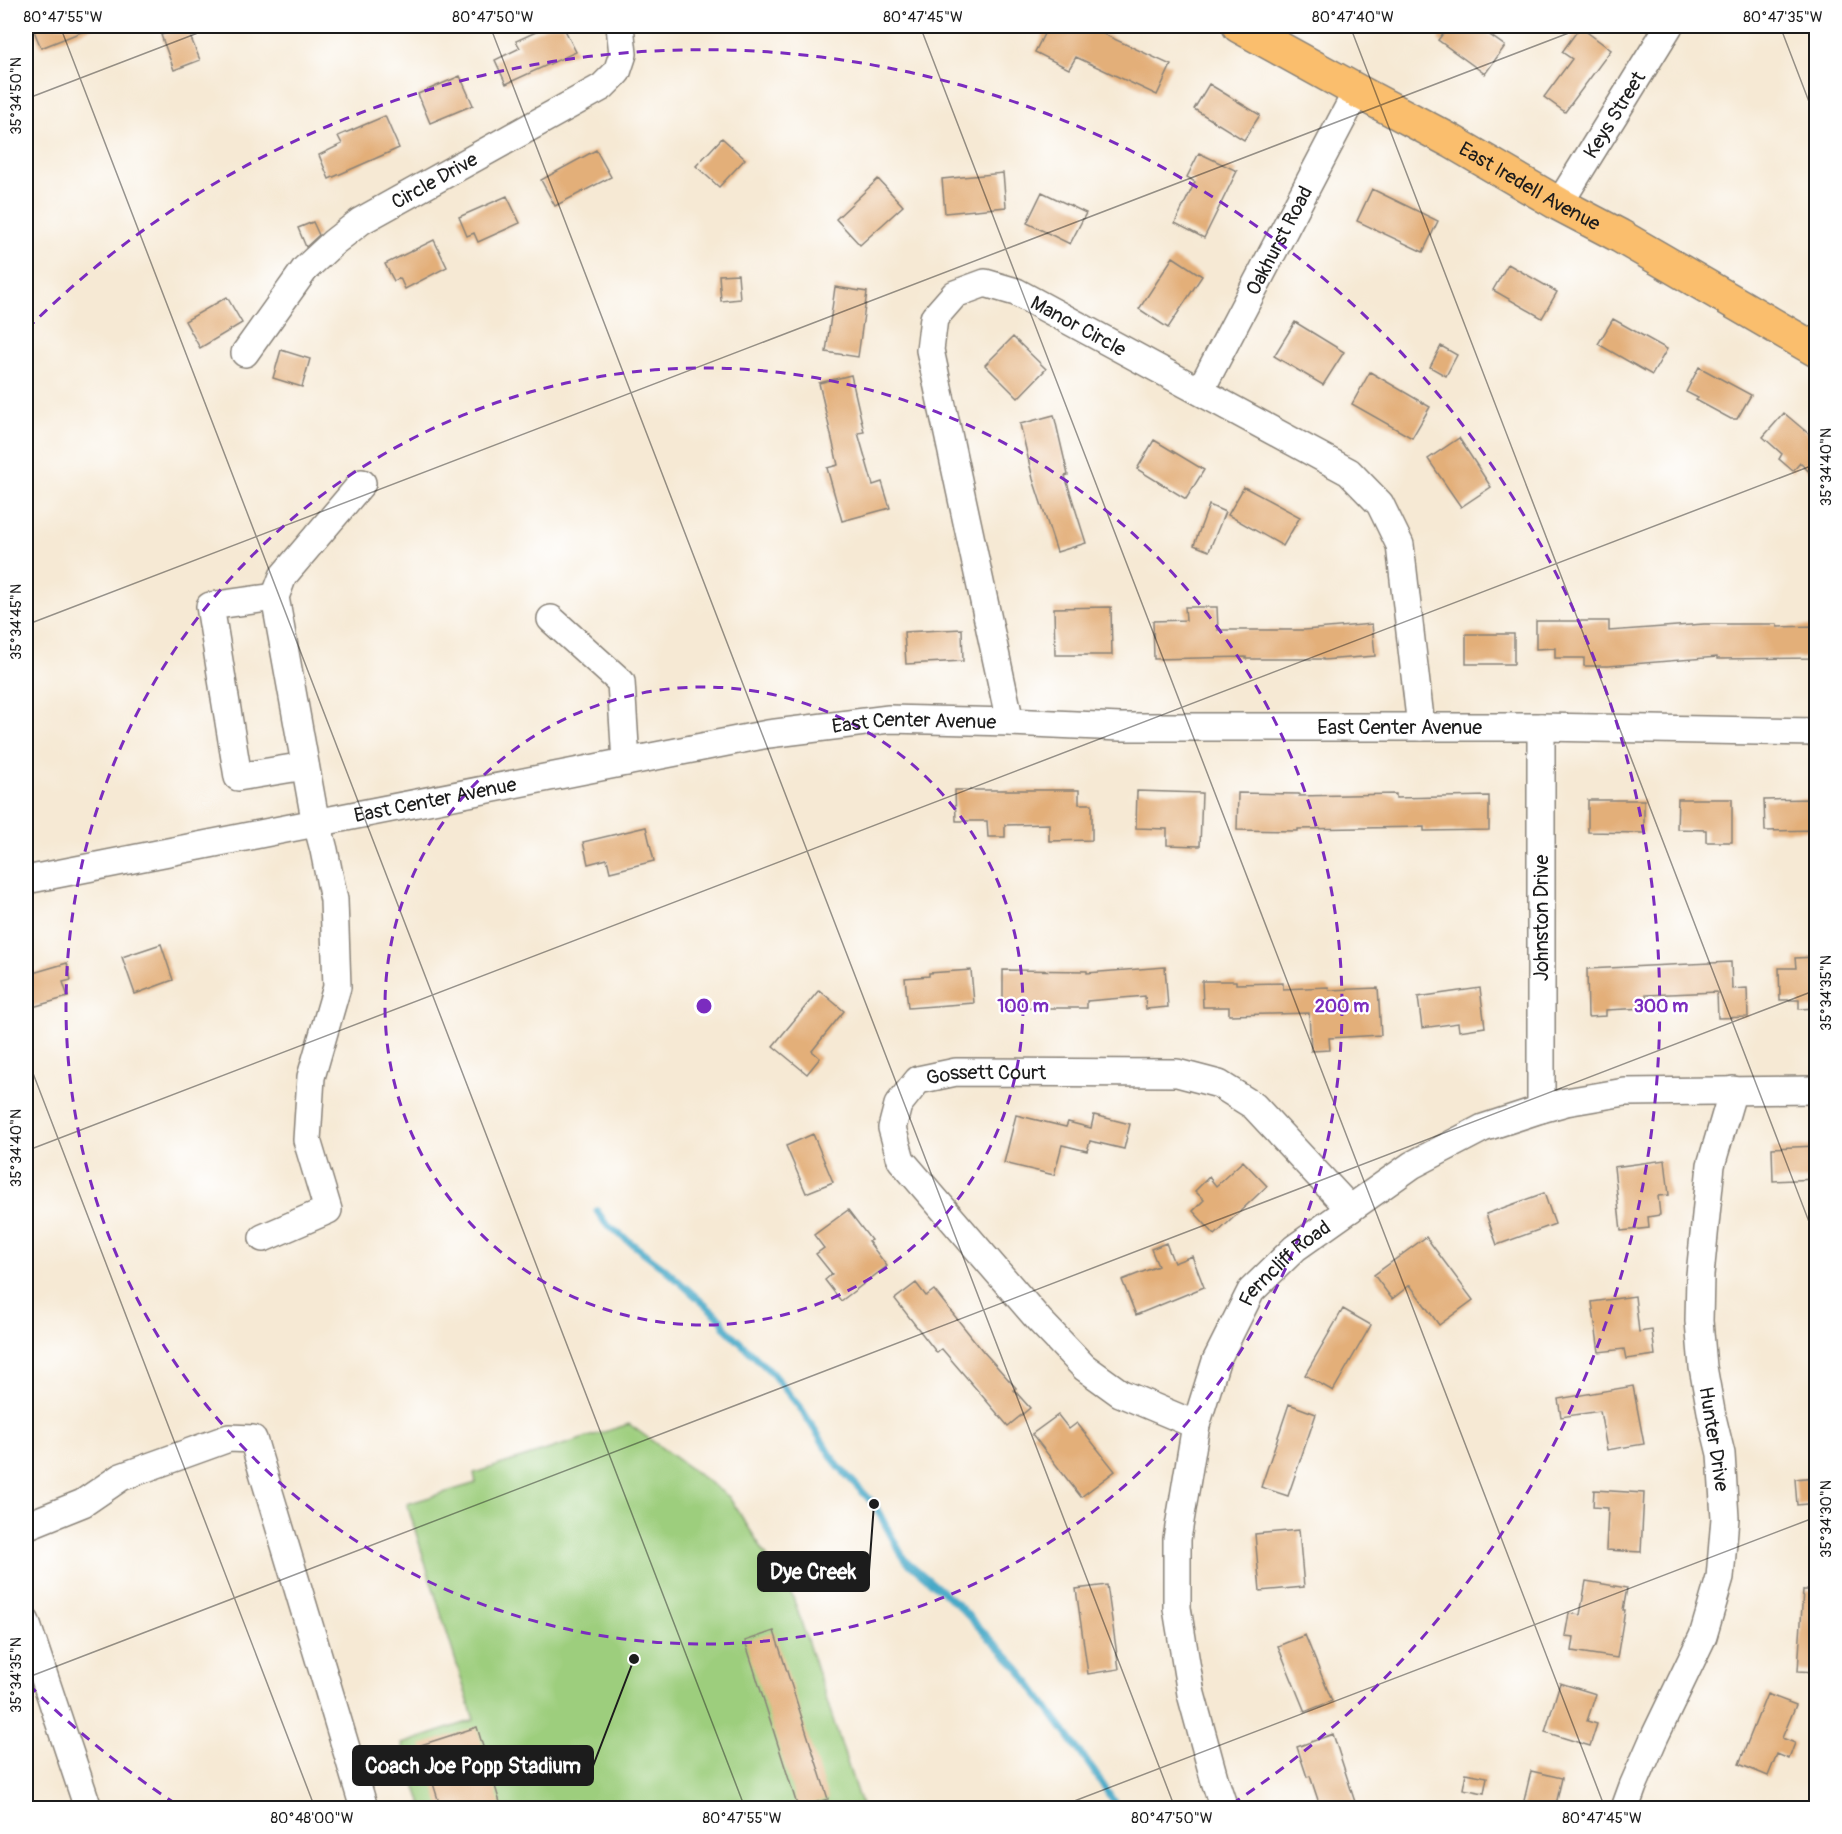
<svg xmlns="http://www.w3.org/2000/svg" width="1842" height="1834" font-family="Pangolin,sans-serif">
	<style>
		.green { fill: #9dce7d; stroke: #5c754c; stroke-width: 1.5 }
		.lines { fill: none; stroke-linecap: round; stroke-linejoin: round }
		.stream { stroke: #47a9c7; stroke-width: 7 }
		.building { fill: #e3af79 }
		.minor-casing { stroke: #898278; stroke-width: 30 }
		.major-casing { stroke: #898278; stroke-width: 36 }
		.minor { stroke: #fff; stroke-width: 27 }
		.major { stroke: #fabe6d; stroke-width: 33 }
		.ticks { fill: none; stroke: #1c1c1c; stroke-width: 1.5; stroke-opacity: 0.45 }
		.ring { fill: none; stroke: #7b2cbf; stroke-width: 3; stroke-dasharray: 10 8 }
		.labels { text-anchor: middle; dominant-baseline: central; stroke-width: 4.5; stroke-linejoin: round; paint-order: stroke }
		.street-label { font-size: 20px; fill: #1c1c1c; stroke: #fff }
		.centre { fill: #7b2cbf; stroke: #fff; stroke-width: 3 }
		.ring-label { font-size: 18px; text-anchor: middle; font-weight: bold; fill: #7b2cbf; stroke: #fff; stroke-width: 4.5; stroke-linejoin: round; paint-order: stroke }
		.leader { fill: none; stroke: #1c1c1c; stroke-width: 2 }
		.callout-dot { fill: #1c1c1c; stroke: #fff; stroke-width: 2 }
		.callout { fill: #1c1c1c; stroke: #1c1c1c; stroke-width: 2 }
		.callout-label { font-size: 21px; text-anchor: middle; font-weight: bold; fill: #fff }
		.neatline { fill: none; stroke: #1c1c1c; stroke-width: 2 }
		.ticks-label { font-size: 15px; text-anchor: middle; fill: #1c1c1c }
	</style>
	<rect width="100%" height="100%" fill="#fff"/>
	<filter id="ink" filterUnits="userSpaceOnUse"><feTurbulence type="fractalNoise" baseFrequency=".0167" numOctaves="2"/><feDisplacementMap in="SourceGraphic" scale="12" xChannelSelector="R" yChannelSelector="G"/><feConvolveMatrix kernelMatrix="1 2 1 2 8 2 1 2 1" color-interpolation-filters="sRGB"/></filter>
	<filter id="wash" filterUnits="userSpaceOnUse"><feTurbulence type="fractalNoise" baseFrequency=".008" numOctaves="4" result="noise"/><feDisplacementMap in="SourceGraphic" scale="24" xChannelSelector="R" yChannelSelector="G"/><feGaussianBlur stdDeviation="1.35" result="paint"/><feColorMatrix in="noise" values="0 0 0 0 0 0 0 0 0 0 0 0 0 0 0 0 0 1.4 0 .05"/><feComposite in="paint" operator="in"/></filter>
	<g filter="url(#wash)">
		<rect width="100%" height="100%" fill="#f6e9d4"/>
		<!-- green -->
		<path class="green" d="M629,1424L729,1497L793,1597L862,1808H423L402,1744L474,1720L407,1504L476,1483L474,1473Z"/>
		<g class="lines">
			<!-- stream -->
			<path class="stream" d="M597,1211L606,1224L664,1268L722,1320L725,1328L771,1372L802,1410L838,1466L874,1504L904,1559L958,1605L1019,1669L1093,1770L1118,1808"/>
		</g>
		<g id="blocks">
			<!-- building -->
			<path class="building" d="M32,26H94V27L41,48Z
				M186,26L200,60L174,70L161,35Z
				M549,26H563L576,52L506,84L495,60L520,48L516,41Z
				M1048,26H1086L1171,65L1157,95L1076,57L1069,69L1035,52Z
				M1449,26H1477L1505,46L1485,74L1438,40Z
				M1580,27L1611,50L1565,112L1544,97L1572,59L1562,52Z
				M460,76L473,105L430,123L418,94Z
				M1209,84L1260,115L1244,140L1194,109Z
				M385,116L399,148L329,179L319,155L342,144L338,136Z
				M722,138L745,159L719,187L696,166Z
				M596,150L611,177L555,206L541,180Z
				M1199,153L1237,171L1204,238L1175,223L1195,182L1187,177Z
				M1003,173L1006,207L945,213L942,179Z
				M878,179L903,206L860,245L836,219Z
				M1372,189L1438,221L1423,252L1357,221Z
				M1042,192L1086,213L1070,244L1027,223Z
				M507,196L520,223L478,242L474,233L467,236L459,217Z
				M313,222L319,235L306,247L298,228Z
				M434,240L447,267L405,289L400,278L394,281L385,264Z
				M1173,257L1202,276L1168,328L1139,309Z
				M1508,264L1557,292L1542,318L1493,290Z
				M738,274L740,299L721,301L719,275Z
				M835,287L867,292L858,357L826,352Z
				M227,297L242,323L200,348L185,321Z
				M1613,319L1667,349L1652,375L1598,344Z
				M1295,322L1344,352L1323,385L1274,356Z
				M1013,337L1046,369L1018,398L985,365Z
				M1441,346L1457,355L1446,376L1430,367Z
				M281,350L310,359L302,387L273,378Z
				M1699,367L1751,395L1737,419H1731L1696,400L1698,398L1686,392Z
				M1370,372L1430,407L1412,438L1352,404Z
				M851,375L864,432L858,433L873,485L882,482L890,508L842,521L827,468L838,465L819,383Z
				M1784,413L1816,440V478L1800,463L1793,471L1779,459L1782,454L1763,437Z
				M1054,415L1068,475L1065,476L1086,543L1057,552L1033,479L1020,424Z
				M1459,438L1491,487L1461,507L1428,459Z
				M1154,440L1204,470L1186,499L1137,469Z
				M1244,487L1300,517L1283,546L1228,515Z
				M1209,505L1225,512L1209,551L1194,545Z
				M1111,607L1112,655H1055L1054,608Z
				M1185,607H1217L1218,630H1305L1372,624L1375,656L1323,660V659H1246V657L1154,659L1153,621L1186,620Z
				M1536,621H1609V631L1704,624H1777V627L1816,626V658L1717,659V657L1608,666H1584V658H1555V648L1536,649Z
				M962,629L963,661L906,664L904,632Z
				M1466,634H1514V664H1466Z
				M955,790H1079V804H1092V840L1049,841V824L1005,825V837H988L987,821H956Z
				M1137,791L1202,793L1200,846L1167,845V829L1136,828Z
				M1238,793L1299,794V796L1396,794V798L1489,796V830L1424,831V827L1298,829V831L1237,830Z
				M1678,799H1732V842H1706V830L1677,829Z
				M1816,799V830L1765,831L1764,800Z
				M1588,800H1644V833L1588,832Z
				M646,827L654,861L610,872L607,859L588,864L583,842Z
				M161,944L173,980L135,994L122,957Z
				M1816,957V1008L1799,1009V1000H1780L1779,968H1796L1795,958Z
				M1731,962L1732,989L1747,988L1748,1017L1718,1018L1717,992L1646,995V1008L1606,1010V1016L1588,1017L1587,969Z
				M67,963L71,980L63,982L68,997L29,1008L26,998V975Z
				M1165,967L1168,1007L1146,1009L1145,996L1087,1001V1008H1003V970L1087,971V973Z
				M971,970L974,1003L908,1008L905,978L929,976V973Z
				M1202,981H1236V984L1283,983V989L1328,987L1329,990L1378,988L1381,1035L1329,1038L1330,1050L1311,1051L1309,1013L1229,1015V1007H1203Z
				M1480,988L1485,1027L1459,1031L1458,1023L1422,1028L1418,997Z
				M819,990L844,1011L812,1051L820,1058L807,1074L773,1046Z
				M1016,1115L1066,1127L1068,1122L1091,1128L1094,1115L1130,1124L1124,1149L1090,1141L1087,1151L1062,1145L1054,1175L1004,1163Z
				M813,1134L833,1182L806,1193L786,1146Z
				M1816,1146V1179L1773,1181L1772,1148Z
				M1665,1160L1669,1195L1658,1196L1660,1215L1648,1217L1649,1228L1621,1231L1614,1167Z
				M1243,1161L1267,1186L1215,1235L1193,1211L1204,1200L1195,1191L1209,1177L1216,1186Z
				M1544,1193L1555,1224L1497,1245L1486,1214Z
				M848,1210L871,1240L868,1241L887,1266L841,1301L825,1280L832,1274L816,1254L824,1248L814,1235Z
				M1426,1237L1473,1300L1439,1325L1410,1285L1392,1299L1374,1275Z
				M1166,1243L1174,1263L1192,1256L1204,1287L1136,1315L1122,1280L1158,1266L1151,1249Z
				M916,1283L926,1296L934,1290L982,1350L1016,1388L1014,1390L1030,1408L1008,1426L942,1349L937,1353L895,1299Z
				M1635,1296L1639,1332L1652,1330L1655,1355L1626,1359L1624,1349L1599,1352L1592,1302Z
				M1343,1309L1371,1325L1333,1391L1305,1375Z
				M1633,1386L1644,1444L1607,1450L1600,1411L1561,1417L1558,1399Z
				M1289,1404L1316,1414L1288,1496L1261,1487Z
				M1058,1415L1069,1429L1077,1423L1115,1471L1081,1497L1032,1434Z
				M1816,1477V1503L1797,1505L1795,1479Z
				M1594,1490L1644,1493L1641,1552L1606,1550L1608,1508L1593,1507Z
				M1299,1530L1304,1587L1260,1591L1255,1534Z
				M1586,1581L1627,1588L1623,1610H1625L1617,1658L1572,1651L1574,1637L1565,1636L1569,1613L1580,1615Z
				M1107,1585L1119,1669L1088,1674L1076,1589Z
				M1803,1590H1816V1672L1798,1671Z
				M774,1631L828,1799L798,1808L745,1641Z
				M1305,1635L1332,1701L1305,1712L1278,1646Z
				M1560,1683L1596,1694L1587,1721L1597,1724L1590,1746L1545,1732Z
				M1767,1694L1796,1705L1782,1738L1795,1743L1789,1759L1777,1754L1768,1776L1739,1764Z
				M477,1727L502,1809H441L421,1745Z
				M1333,1734L1355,1802L1336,1809H1321L1310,1776L1307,1777L1297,1747Z
				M1531,1771L1562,1778L1555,1809H1522Z
				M1466,1773L1487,1777L1484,1793L1463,1789Z"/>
		</g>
	</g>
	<g filter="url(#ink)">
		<use href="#blocks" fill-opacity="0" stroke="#898278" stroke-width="1.5"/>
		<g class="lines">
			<defs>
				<g id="minor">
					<path id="s1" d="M1559,204L1669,26"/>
					<path id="s2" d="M245,353L305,269L334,242L361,221L602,87L617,72L623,54L620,26"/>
					<path id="s3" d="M1200,391L1357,91"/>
					<path d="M275,597L210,606L238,777L305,766"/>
					<path d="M551,619L621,682L626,762"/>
					<path id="s4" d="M1010,722L930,350L934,318L955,294L985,283L1016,292L1349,472L1380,504L1400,545L1421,727"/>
					<path id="s5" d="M26,880L768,734L889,719L1010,722L1120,727H1541L1816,732"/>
					<path d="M1541,1109V727"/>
					<path d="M263,1238L328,1210L307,1140L311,1077L337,987L334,900L324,850L313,808L275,597L283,576L362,483"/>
					<path id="s6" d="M1196,1425L1120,1393L1084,1367L1039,1320L901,1160L892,1128L898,1105L918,1080L956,1072L1177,1073L1219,1084L1254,1106L1350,1209"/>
					<path d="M26,1526L83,1503L121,1477L229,1438L253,1439L364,1808"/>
					<path d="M26,1622L88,1808"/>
					<path id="s7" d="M1224,1808L1214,1778L1191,1694L1177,1608V1539L1196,1425L1216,1361L1251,1291L1295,1248L1412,1165L1483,1128L1541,1109L1566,1102L1625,1092L1816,1090"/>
					<path d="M1625,1808L1633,1786L1654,1738L1703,1636L1720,1578L1725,1518L1721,1454L1712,1417L1703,1367L1699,1321L1700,1275L1711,1165L1733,1090"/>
				</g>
				<g id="major">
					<path id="s8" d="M1239,26L1357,91L1451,141L1559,204L1620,236L1816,350"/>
				</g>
			</defs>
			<!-- minor casing -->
			<use href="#minor" class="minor-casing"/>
			<!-- major casing -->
			<use href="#major" class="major-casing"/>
			<!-- minor -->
			<use href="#minor" class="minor"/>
			<!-- major -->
			<use href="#major" class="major"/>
		</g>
	</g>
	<!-- ticks -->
	<path class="ticks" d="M60,26L745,1808M490,26L1175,1808M920,26L1605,1808M1350,26L1816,1240M1780,26L1816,120M26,99L216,26M26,625L1587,26M26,1055L315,1808M26,1151L1816,464M26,1678L1816,990M1056,1808L1816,1517"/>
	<!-- distance rings -->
	<g class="ring">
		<circle cx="704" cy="1006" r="319"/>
		<circle cx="704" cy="1006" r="638"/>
		<path d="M176 1804A957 957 0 0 1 27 1683M27 329A957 957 0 1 1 1232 1804"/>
	</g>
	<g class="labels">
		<!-- street labels -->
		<g class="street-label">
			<text stroke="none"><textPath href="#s1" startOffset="105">Keys Street</textPath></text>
			<text stroke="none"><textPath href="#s2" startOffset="261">Circle Drive</textPath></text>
			<text stroke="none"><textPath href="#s8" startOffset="332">East Iredell Avenue</textPath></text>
			<text stroke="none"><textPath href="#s3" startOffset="170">Oakhurst Road</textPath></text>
			<text stroke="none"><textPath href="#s4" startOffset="580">Manor Circle</textPath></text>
			<text stroke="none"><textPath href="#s5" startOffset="903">East Center Avenue</textPath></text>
			<text stroke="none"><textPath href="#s5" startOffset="1389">East Center Avenue</textPath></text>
			<text stroke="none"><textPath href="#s5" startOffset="417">East Center Avenue</textPath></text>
			<text transform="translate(1541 918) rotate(-90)">Johnston Drive</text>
			<text stroke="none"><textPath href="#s6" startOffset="561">Gossett Court</textPath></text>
			<text stroke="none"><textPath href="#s7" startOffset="579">Ferncliff Road</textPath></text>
			<text transform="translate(1714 1439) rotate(81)">Hunter Drive</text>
		</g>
	</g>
	<circle cx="704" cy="1006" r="9" class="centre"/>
	<g class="ring-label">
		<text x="1023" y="1012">100 m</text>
		<text x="1342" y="1012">200 m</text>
		<text x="1661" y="1012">300 m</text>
	</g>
	<!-- callouts -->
	<path class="leader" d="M874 1504L869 1571M634 1659L593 1766"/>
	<g class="callout-dot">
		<circle cx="874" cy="1504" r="6"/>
		<circle cx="634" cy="1659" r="6"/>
	</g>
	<g class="callout">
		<rect x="758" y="1552" width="111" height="39" rx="6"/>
		<rect x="353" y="1746" width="240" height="39" rx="6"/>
	</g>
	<g class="callout-label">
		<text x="813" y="1579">Dye Creek</text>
		<text x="473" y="1773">Coach Joe Popp Stadium</text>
	</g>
	<!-- margin -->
	<rect width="1842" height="1834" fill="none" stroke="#fff" stroke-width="66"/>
	<rect x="33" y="33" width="1776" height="1768" class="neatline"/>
	<g class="ticks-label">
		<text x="63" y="22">80°47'55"W</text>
		<text x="493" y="22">80°47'50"W</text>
		<text x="923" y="22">80°47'45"W</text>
		<text x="1353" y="22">80°47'40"W</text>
		<text x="1783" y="22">80°47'35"W</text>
		<text transform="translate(16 96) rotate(-90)" y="5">35°34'50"N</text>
		<text transform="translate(1826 467) rotate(-90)" y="5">35°34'40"N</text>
		<text transform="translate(16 622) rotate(-90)" y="5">35°34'45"N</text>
		<text transform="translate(1826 993) rotate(-90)" y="5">35°34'35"N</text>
		<text transform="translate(16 1148) rotate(-90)" y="5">35°34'40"N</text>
		<text transform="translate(1826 1519) rotate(-90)" y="5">35°34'30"N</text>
		<text transform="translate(16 1675) rotate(-90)" y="5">35°34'35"N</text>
		<text x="312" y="1823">80°48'00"W</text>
		<text x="742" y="1823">80°47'55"W</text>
		<text x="1172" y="1823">80°47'50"W</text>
		<text x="1602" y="1823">80°47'45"W</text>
	</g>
</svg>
